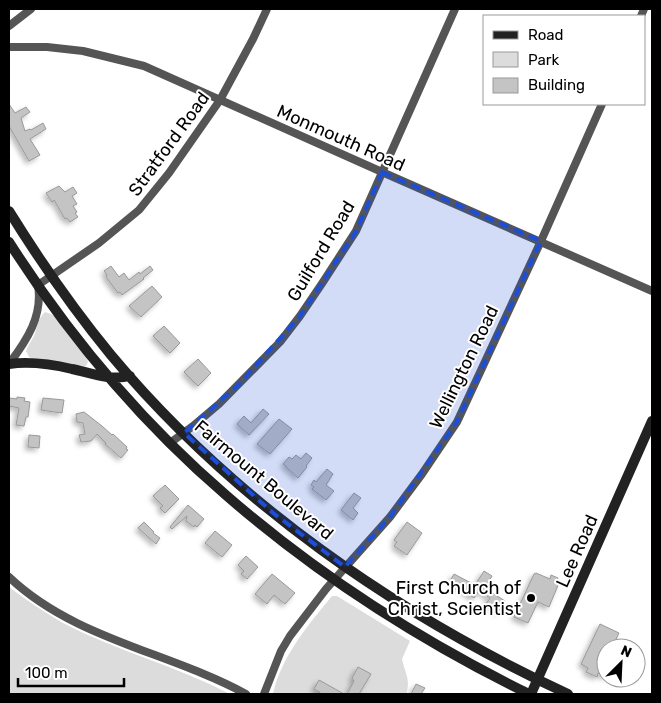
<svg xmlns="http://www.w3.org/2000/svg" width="661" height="703" font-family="Rubik,sans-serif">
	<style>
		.green { fill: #dcdcdc }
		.building { fill: #c4c4c4; stroke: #999; filter: url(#shadow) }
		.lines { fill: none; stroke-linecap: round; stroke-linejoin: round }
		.minor { stroke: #555; stroke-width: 8 }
		.secondary { stroke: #222; stroke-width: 10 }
		.marked { fill: #1d4ed8; fill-opacity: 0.2; stroke: #1d4ed8; stroke-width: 4; stroke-dasharray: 10 6; stroke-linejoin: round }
		.poi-dot { fill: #000; stroke: #fff; stroke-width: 2 }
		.labels { text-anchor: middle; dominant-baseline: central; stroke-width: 4; stroke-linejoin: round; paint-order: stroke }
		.street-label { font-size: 18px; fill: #000; stroke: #fff }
		.poi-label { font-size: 18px; fill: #000; stroke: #fff; text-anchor: end }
	</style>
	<defs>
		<filter id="shadow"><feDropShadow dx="-3" dy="3" stdDeviation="2.5" flood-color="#0004"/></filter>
	</defs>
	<rect width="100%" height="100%" fill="#fff"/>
	<!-- green -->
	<path class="green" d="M45,312L51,314L57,318L87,359L88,362L86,366L83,367L32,359L29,357L26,351C28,346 31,341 34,336C37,328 38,318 45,312Z
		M9,587C26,600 44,612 63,623C117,651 176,666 230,694H9Z
		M332,596H337L410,641L402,659C405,673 411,680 406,694H273C281,657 308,625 332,596Z"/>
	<!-- building -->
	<path class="building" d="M9,104L15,113L26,107L30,112L21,118L25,131L30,129L31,130L43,123L46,129L30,139L40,155L29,161L9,126Z
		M59,186L65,192L73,187L77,193L72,196L77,204L73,206L77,212L75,213L78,217L70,222L67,218L65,219L54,200L52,202L46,193Z
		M111,266L119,277L124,273L129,280L139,272L140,274L150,266L153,270L143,278L144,279L122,295L120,292L118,293L106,277L107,275L104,271Z
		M152,286L162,297L141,317L129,306Z
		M164,326L180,343L170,353L153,336Z
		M198,359L211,373L198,386L184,372Z
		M17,397L25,398L24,401L30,402L28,417H26L24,426L16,425L19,408L9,406V398L17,399Z
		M43,398L64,400L62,413L41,410Z
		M263,409L269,414L249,435L237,424L244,416L251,423Z
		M84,412L102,426L112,435L113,434L127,447L126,449L128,450L121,458L105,444L106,443L97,434L91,441L81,442L79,435L85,434L83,423L77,422L76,414Z
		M279,419L292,429L270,454L257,444Z
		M29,435L40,436L39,448L28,447Z
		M306,453L312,458L306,466L307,467L298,478L286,467V466L283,464L289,457L292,459L296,455L301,459Z
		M327,469L333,474L326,485L334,491L326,500L312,489L314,487L311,485L314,480L316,482Z
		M165,485L179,499L165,513L160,508L163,506L153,496Z
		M354,493L361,498L353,508L358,513L353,520L341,510Z
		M188,505L204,519L197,527L195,525L194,527L186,521L187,516L172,529L170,527Z
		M144,522L154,532L153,533L160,538L156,544L138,528Z
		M407,522L422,533L407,555L394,546L397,542L394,540Z
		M215,531L232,545L222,557L205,543Z
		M246,556L258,567L247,579L241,574L244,571L238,565Z
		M484,571L492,576L485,588L505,601L498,612L486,604L490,598L479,591L474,598L450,581L454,574L475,585Z
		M536,573L550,579L551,575L558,578L556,582L559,583L549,607L538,602L528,623L514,617L534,574Z
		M272,574L295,593L285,604L274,595L267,604L255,594Z
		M600,624L619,633L612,648H606V677L598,673L597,677L586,672L588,668L581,664Z
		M358,667L371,674L359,694H347L354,681L352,678Z
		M319,680L344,694H319L320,692L314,689Z
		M416,684L425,688L421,694H411Z"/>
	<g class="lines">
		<!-- minor -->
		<path class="minor" d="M641,16L644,9
			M9,26L31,9
			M9,47H47L83,51L144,66L382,172L652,291
			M9,364C27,340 43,316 38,285L99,243L139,210L169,173L220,100L253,39L267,9
			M170,443L193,426L219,404L280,342L300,316L323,282L356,231L455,9
			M9,577C74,639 169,652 246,694
			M264,694L281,651L290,636L326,589L390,517L422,474L457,422L541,241L602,104"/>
		<!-- secondary -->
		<path class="secondary" d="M9,211C40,261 74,310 111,355C234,502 396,614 568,694
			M9,242C69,336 142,423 227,496C318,575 421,641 529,694
			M9,364C30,361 51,364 72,369C91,373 110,381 130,376
			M531,694L652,421"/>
	</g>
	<!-- marked area -->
	<path class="marked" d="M382,172L541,241L457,422L390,517L345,567L273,513L184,433L238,385L300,316L356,231Z"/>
	<!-- markers -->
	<circle class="poi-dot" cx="531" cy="598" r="5"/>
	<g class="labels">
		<!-- street labels -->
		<g class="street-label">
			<text transform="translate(341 138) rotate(24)">Monmouth Road</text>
			<text transform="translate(169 144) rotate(-54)">Stratford Road</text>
			<text transform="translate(321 251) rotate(-59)">Guilford Road</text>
			<text transform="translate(464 367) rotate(-64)">Wellington Road</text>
			<text transform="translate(264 480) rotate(40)">Fairmount Boulevard</text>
			<text transform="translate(577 551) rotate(-66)">Lee Road</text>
		</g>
		<!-- poi labels -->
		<g class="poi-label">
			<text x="521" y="588">First Church of<tspan x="521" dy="21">Christ, Scientist</tspan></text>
		</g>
	</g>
	<!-- border -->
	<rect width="661" height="703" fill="none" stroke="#000000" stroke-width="20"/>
	<!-- legend -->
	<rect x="483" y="15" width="162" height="90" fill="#ffffff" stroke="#999999"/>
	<rect x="493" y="31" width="25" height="8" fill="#222222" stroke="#999999"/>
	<text x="528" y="40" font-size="15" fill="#000000">Road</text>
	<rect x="493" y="52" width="25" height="15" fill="#dcdcdc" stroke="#999999"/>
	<text x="528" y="65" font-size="15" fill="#000000">Park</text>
	<rect x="493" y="78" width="25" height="15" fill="#c4c4c4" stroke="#999999"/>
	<text x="528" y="90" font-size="15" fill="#000000">Building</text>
	<!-- north arrow -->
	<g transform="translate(621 663) rotate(24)"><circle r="24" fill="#ffffff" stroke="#999999"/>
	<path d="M0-4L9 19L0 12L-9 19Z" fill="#000000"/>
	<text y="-8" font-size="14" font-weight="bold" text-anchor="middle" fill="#000000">N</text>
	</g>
	<!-- scale -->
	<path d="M18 678v8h106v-8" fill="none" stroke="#000000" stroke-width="2.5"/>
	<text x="25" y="678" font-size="15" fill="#000000" stroke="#ffffff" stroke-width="4" paint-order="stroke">100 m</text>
</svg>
